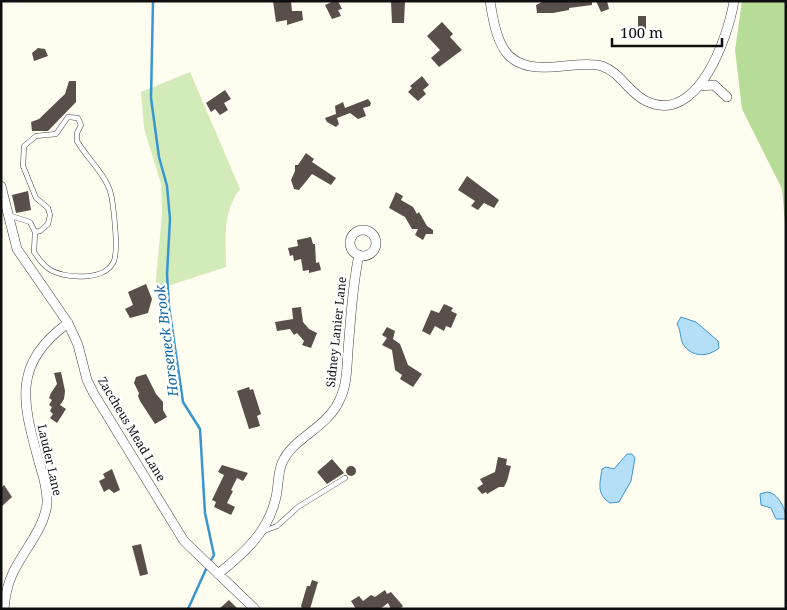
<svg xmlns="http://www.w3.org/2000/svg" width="787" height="610" font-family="'Noto Serif',serif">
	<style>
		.green { fill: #d3eab9 }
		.forest { fill: #b7dc98 }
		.water { fill: #b4dff7; stroke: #3996d0 }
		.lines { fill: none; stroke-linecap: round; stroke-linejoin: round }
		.stream { stroke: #3996d0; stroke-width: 2.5 }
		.building { fill: #584f4b }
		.service-casing { stroke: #424242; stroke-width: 5.5 }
		.minor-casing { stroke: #424242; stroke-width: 10 }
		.service { stroke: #fff; stroke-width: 4.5 }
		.minor { stroke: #fff; stroke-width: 9 }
		.labels { text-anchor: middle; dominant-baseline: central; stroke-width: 5; stroke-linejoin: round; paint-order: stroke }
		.street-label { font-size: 12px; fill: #0f0f0f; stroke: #fff }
		.water-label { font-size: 14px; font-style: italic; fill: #1567a3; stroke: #fff }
	</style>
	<rect width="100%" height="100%" fill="#fffcf0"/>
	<!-- green -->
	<path class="green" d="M190,72L240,189C222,212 226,240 226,267L155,290L162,214L161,184L144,128L141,92Z"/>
	<!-- forest -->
	<path class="forest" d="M742,1H786V233L782,189L742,109L735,50Z"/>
	<!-- water -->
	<path class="water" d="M681,317L696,322L718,341L719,348C708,357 692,358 683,344C680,338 681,331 677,324Z
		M627,454H632L635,458L631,481L619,502L610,503C596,494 600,483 602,469L606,467L614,469Z
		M767,492C778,493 786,509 786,519H776L771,508L761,505L760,494Z"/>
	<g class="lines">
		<!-- stream -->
		<path class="stream" d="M153,1L151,98L159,157L167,186L170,219L167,274L169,307L183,402L200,429L205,513L214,555L210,562
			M188,609L207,567"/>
	</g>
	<!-- building -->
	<path class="building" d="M273,1H291L292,11H302L303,20L287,25V20L276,22Z
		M334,1H338L342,9L338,10L341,16L332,19L325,5Z
		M391,1H405L404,23H392Z
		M544,1H592V5L569,8V10L553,13H537L536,5Z
		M596,1H607L609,9L601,12Z
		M638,16H646V31H638Z
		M442,22L453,34L450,37L462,50L439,67L431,58L440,50L427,36Z
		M38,48L45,49L48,56L34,61L32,53Z
		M422,76L429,85L423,90L426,94L418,101L408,92L412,88L410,86Z
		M69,81H76V102L48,131H32L31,122L39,119L65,94Z
		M225,90L231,99L224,103L228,110L220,115L215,109L211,112L206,103Z
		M368,99L371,103L370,106L363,108L366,116L358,119L350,113L337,118L339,124L336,127L327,122L325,118L336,114L335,106L343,102L345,108Z
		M306,153L314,159L312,162L336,178L331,185L312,174L299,190L294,189L291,180L295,171V165H298Z
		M467,176L499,200L494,208L484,203L478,210L471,206L475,201L458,190Z
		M28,191L31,210L16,213L12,195Z
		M396,192L403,196L401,200L413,207L417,214L419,212L427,226L433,230V234H426L423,240L415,235L418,229H412L405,217L389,208Z
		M311,237L313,244H315L316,263L319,262L321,270L309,273V270L303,271L301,259L294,261L293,255L290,256L288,248L298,246L297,240Z
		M146,284L152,299L148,313L130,318L125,309L133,305L128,292Z
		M444,304L453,308L451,311L457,314L451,328L446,326L444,331L435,326L430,335L422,331L431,310L439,313Z
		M301,307L303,322L309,329L317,333L311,348L302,345L304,341L297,333L294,335L290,329L277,331L275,322L293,319L292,308Z
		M387,327L395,331L393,339L400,344L408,365L422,374L413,387L400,379L402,375L395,370L392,350L382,345L387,338L382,335Z
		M61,372L65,391L64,399L60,405L66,409L57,423L50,418L53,414L50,411L52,407L49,405L52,400L49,398L51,393L57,384L54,373Z
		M146,374L156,394L163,402V410L167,417L155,424L140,401L138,396L139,393L134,383L136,377Z
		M249,387L250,390L253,389L261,414L257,416L260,426L249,429L237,391Z
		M498,457L507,459L506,465L511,466L507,481L504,487H499L487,494L486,492L482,494L477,488L483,484L480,479L495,472Z
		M332,459L344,473L327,484L317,472Z
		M222,465L248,473L243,481L237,478L231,490L233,491L227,503L235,507L231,515L214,507L216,502L212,500L224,475L218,472Z
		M346 471a5 5 0 1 1 10 0a5 5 0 1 1-10 0Z
		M112,469L120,490L114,493L109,489L104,492L99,481L105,478L103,474Z
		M4,485L12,497L1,507V488Z
		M141,544L148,574L140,576L132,546Z
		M312,580L318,582L310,609H302L301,606L307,586H310Z
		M385,590L387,594L391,592L403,606L400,609H391L388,603L380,609H356L351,601L359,596L363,601L371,595L375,597Z
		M229,600L238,609H219Z"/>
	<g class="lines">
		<defs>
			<path id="service" d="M8,215L30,222L35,232L34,252C38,258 43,265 49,269C64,279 103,281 113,263C119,254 114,212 112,199C109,177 88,160 77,141V133L81,125L78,118L68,117L56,134L36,136L24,146L23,166L36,198L48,208L50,215L48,224L40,231L35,232
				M264,531L277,526L298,507L345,478"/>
			<path id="minor" d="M490,1C498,53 508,73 564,66C576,65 591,63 602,66C621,73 629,93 646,101C698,126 728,37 734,1
				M699,86L714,85L727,97
				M1,186L17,249L68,323L78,345L87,380L94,394L184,541L255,609
				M350 243a13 13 0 1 1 26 0a13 13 0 1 1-26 0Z
				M218,574C243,554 267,533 275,501C279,488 277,475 282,463C293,437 328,428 340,399C347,385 347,366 348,350C351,318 352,287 359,255
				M4,609C5,597 7,586 12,575C22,552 44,530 47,504C48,490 43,475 39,462C23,403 11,365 68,323"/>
		</defs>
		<!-- service casing -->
		<use href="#service" class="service-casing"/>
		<!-- minor casing -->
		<use href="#minor" class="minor-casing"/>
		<!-- service -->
		<use href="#service" class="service"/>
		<!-- minor -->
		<use href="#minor" class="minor"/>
	</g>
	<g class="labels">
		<!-- street labels -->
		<g class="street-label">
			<text transform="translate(336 332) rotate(-84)">Sidney Lanier Lane</text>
			<text transform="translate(132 429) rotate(59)">Zaccheus Mead Lane</text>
			<text transform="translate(50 460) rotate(77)">Lauder Lane</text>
		</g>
		<!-- water labels -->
		<g class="water-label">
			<text transform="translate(166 341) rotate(-97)">Horseneck Brook</text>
		</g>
	</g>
	<!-- border -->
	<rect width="787" height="610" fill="none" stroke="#0f0f0f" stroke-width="5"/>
	<!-- scale -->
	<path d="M612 38v8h110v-8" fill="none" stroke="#0f0f0f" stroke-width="2.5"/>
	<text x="620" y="38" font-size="15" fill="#0f0f0f" stroke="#ffffff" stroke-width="4" paint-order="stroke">100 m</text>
</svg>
